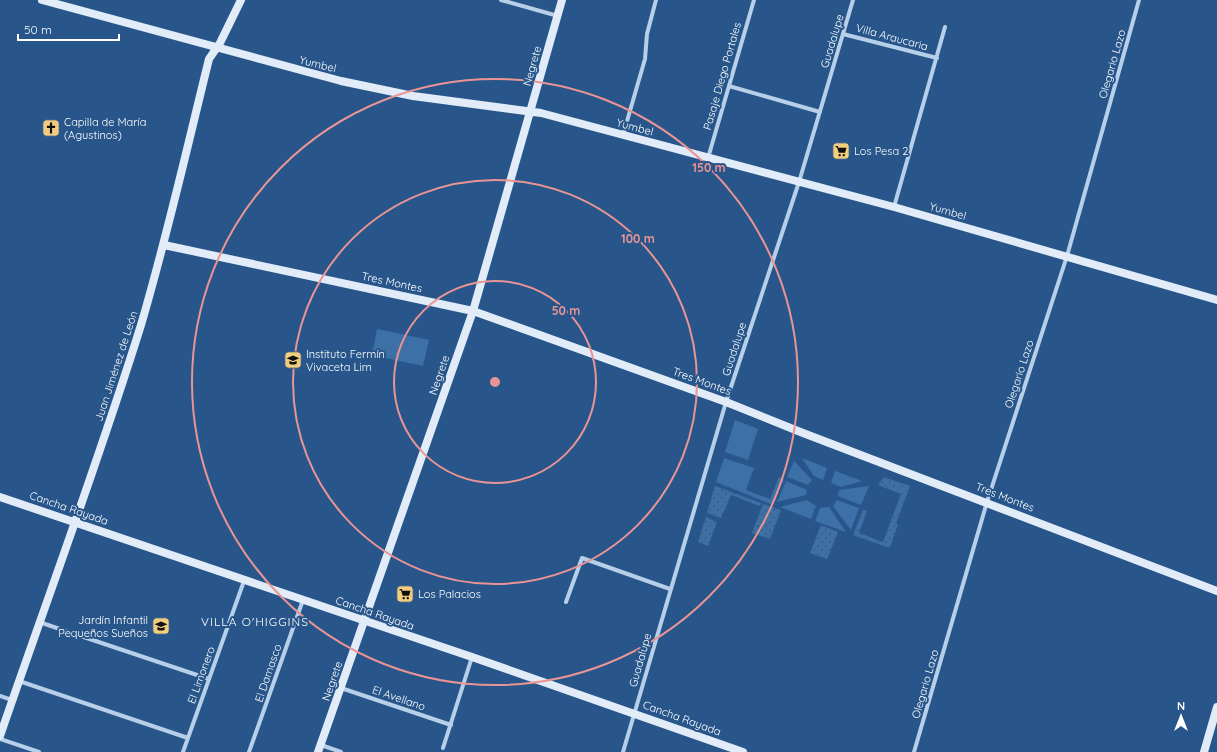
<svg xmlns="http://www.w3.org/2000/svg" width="1217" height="752" font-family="Quicksand,sans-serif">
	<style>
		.grass { fill: url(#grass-dots) }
		.garden { fill: #3d70a7 }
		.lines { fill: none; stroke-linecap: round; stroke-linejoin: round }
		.street { stroke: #b7cfe9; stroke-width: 4 }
		.secondary { stroke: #e1ecf8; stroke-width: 8 }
		.ring { fill: none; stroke: #ea9494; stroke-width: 2 }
		.labels { text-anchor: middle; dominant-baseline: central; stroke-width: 4; stroke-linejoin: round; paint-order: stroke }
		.street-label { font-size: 11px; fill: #fff; stroke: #28568b }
		.poi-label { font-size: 11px; fill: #fff; stroke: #28568b; text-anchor: start }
		.neighbourhood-label { font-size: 12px; letter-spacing: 1px; fill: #fff; stroke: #28568b }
		.centre { fill: #ea9494; stroke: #28568b; stroke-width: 2 }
		.ring-label { font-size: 12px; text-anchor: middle; font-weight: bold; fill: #ea9494; stroke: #28568b; stroke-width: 4; stroke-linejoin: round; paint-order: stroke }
	</style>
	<defs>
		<pattern id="grass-dots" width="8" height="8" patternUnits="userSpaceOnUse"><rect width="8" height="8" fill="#3d70a7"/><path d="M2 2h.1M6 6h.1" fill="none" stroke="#465a70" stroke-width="1.8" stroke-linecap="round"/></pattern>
	</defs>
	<rect width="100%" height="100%" fill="#28568b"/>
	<!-- grass -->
	<path class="grass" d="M884,477L910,486L896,523L898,524L890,548L853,535L863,510L867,511L859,533L883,542L901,494L878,485Z
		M715,486L761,503L760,506L731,495L721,518L707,513Z
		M763,504L781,510L770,539L752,533Z
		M706,517L717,522L708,546L698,542Z
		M821,525L838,532L827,559L810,553Z"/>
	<!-- garden -->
	<path class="garden" d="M377,329L429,340L423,366L372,355Z
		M735,420L758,429L748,460L725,452Z
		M724,458L754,468L746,490L770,499L779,477L784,479L773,505L716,482Z
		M802,458L827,468L823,480L814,476Z
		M794,461L812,480L808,485L787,477Z
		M835,471L862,481L841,487L831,483Z
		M786,481L807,490L806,495L777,502Z
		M869,486L861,505L838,496L839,490Z
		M807,500L816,506L811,519L780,507Z
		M837,500L859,508L851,530L833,506Z
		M829,507L846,532L815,521L820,508Z"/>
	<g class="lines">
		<!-- street -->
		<path class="street" d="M501,0L558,16
			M843,34L937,58
			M729,86L820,112
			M623,135L645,59L647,34L656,0
			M708,158L754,0
			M894,207L945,27
			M566,602L582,558L670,589
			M39,622L209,679
			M19,681L188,738
			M341,688L451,725
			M0,696L12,700
			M0,739L39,752
			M321,745L341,752
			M443,748L472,657
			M183,752L244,581
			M249,752L303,600
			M623,752L726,402L799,182L853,0
			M914,752L987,502L1067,256L1139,0"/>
		<!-- secondary -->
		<path class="secondary" d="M42,0L341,81L413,96L541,113L894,207L1217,300
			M164,245L473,311L726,402L803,433L1217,591
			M0,497L472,657L743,752
			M0,736C47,599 98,463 141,325C167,237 187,148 209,59L220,43L241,0
			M318,752L473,311L562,0
			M1204,752L1217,707"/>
	</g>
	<!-- distance rings -->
	<g class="ring">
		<circle cx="495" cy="382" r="101"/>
		<circle cx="495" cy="382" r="202"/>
		<circle cx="495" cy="382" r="303"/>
	</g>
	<!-- icons -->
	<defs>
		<symbol id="church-square" viewBox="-11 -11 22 22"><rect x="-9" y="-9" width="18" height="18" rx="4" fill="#f1cd7d" stroke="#28568b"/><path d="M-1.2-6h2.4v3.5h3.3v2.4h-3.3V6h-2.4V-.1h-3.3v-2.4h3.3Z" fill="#111"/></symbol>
		<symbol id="supermarket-square" viewBox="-11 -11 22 22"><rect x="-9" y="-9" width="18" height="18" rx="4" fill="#f1cd7d" stroke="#28568b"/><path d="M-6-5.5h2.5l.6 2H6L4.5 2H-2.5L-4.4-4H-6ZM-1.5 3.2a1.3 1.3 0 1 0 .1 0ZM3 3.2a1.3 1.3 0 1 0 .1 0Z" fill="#111"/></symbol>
		<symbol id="school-square" viewBox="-11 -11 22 22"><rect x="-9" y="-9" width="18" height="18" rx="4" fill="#f1cd7d" stroke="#28568b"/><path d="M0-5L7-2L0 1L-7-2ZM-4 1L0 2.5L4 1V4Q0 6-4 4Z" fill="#111"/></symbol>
	</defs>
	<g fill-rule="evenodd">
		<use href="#church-square" x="41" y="118" width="20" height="20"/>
		<use href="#supermarket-square" x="831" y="141" width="20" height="20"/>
		<use href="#school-square" x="283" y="350" width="20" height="20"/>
		<use href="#supermarket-square" x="395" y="584" width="20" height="20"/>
		<use href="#school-square" x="151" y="616" width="20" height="20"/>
	</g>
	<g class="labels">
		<!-- street labels -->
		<g class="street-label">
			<text transform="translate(892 37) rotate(15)">Villa Araucaria</text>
			<text transform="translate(832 41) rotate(-73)">Guadalupe</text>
			<text transform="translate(318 64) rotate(14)">Yumbel</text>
			<text transform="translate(1112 64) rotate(-74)">Olegario Lazo</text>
			<text transform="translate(532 66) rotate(-74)">Negrete</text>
			<text transform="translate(722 76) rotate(-74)">Pasaje Diego Portales</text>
			<text transform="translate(635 127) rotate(15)">Yumbel</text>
			<text transform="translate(948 211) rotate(16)">Yumbel</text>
			<text transform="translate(392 282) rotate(12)">Tres Montes</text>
			<text transform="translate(734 349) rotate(-72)">Guadalupe</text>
			<text transform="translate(116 366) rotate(-72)">Juan Jiménez de León</text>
			<text transform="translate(1019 374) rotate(-72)">Olegario Lazo</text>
			<text transform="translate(439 375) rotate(-71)">Negrete</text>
			<text transform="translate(702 381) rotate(20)">Tres Montes</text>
			<text transform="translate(1005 497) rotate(21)">Tres Montes</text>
			<text transform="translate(69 508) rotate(19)">Cancha Rayada</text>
			<text transform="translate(375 613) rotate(19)">Cancha Rayada</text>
			<text transform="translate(640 660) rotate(-74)">Guadalupe</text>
			<text transform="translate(268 673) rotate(-71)">El Damasco</text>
			<text transform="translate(201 675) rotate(-70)">El Limonero</text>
			<text transform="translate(332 681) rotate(-71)">Negrete</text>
			<text transform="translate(925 684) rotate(-74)">Olegario Lazo</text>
			<text transform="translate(399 698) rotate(19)">El Avellano</text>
			<text transform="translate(682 718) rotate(20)">Cancha Rayada</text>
		</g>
		<!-- poi labels -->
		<g class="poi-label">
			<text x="64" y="122">Capilla de María<tspan x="64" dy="13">(Agustinos)</tspan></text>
			<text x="854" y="151">Los Pesa 2</text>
			<text x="306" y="354">Instituto Fermín<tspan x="306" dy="13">Vivaceta Lim</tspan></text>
			<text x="418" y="594">Los Palacios</text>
			<text x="148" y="620" text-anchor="end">Jardín Infantil<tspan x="148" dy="13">Pequeños Sueños</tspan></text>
		</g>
		<!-- neighbourhood labels -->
		<g class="neighbourhood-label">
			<text x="255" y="621">VILLA O'HIGGINS</text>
		</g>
	</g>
	<circle cx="495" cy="382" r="6" class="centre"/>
	<g class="ring-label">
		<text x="709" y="172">150 m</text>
		<text x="638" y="243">100 m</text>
		<text x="566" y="315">50 m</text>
	</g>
	<!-- north arrow -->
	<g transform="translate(1181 716)" stroke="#28568b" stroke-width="3" paint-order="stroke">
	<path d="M0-3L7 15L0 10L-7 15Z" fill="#ffffff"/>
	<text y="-6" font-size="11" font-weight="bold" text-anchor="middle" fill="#ffffff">N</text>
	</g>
	<!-- scale -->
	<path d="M18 34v6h101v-6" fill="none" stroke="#ffffff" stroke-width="2"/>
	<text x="24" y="34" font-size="12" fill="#ffffff" stroke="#28568b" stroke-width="3" paint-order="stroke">50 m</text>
</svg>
